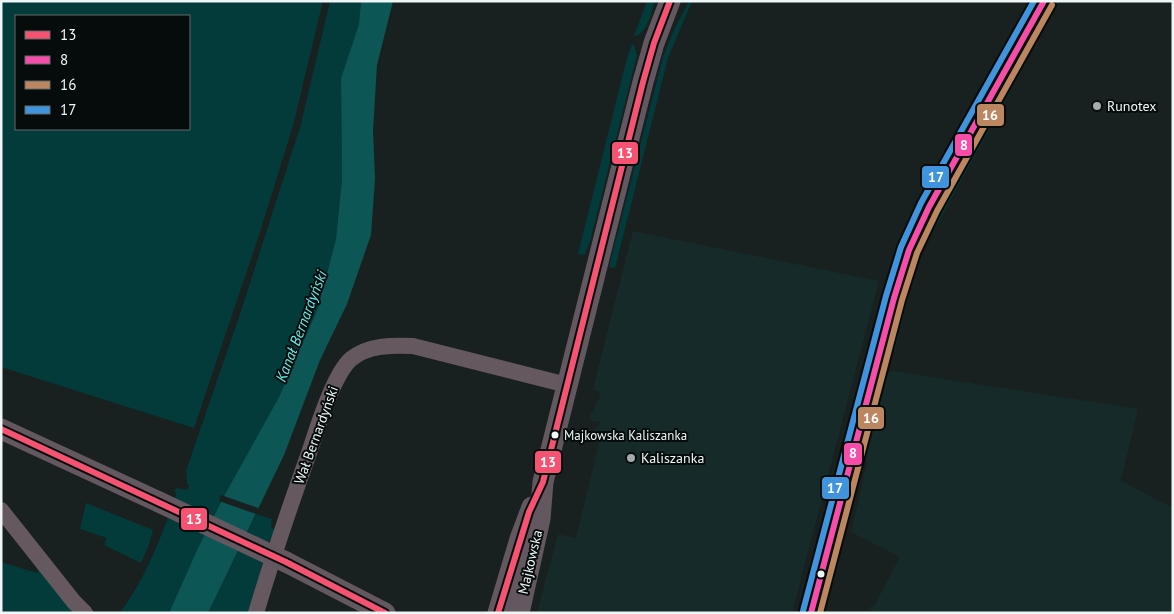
<svg xmlns="http://www.w3.org/2000/svg" width="1174" height="614" font-family="'PT Sans',sans-serif">
	<style>
		.built { fill: #162a2a }
		.green { fill: #033a3a; fill-rule: evenodd }
		.water { fill: #0d5656 }
		.pier { fill: #192020 }
		.lines { fill: none; stroke-linecap: round; stroke-linejoin: round }
		.minor { stroke: #65585f; stroke-width: 16 }
		.major { stroke: #645860; stroke-width: 21 }
		.major-bridge { stroke: #645860; stroke-width: 21 }
		.bus-1-casing { stroke: #060c0b; stroke-width: 10 }
		.bus-2-casing { stroke: #060c0b; stroke-width: 10 }
		.bus-3-casing { stroke: #060c0b; stroke-width: 10 }
		.bus-4-casing { stroke: #060c0b; stroke-width: 10 }
		.bus-1 { stroke: #f65372; stroke-width: 6 }
		.bus-2 { stroke: #f54da8; stroke-width: 6 }
		.bus-3 { stroke: #bb8660; stroke-width: 6 }
		.bus-4 { stroke: #4094de; stroke-width: 6 }
		.poi-dot { fill: #a3abab; stroke: #060c0b; stroke-width: 2 }
		.bus-dot { fill: #eef6f6; stroke: #060c0b; stroke-width: 2 }
		.labels { text-anchor: middle; dominant-baseline: central; stroke-width: 4; stroke-linejoin: round; paint-order: stroke }
		.bus-label { font-size: 13px; fill: #eef6f6; stroke: #060c0b; text-anchor: start }
		.poi-label { font-size: 14px; fill: #eef6f6; stroke: #060c0b; text-anchor: start }
		.street-label { font-size: 14px; fill: #eef6f6; stroke: #060c0b }
		.water-label { font-size: 15px; font-style: italic; fill: #66edeb; stroke: #060c0b }
		.line-badge { stroke: #060c0b; stroke-width: 2 }
		.badge-label { font-size: 14px; text-anchor: middle; font-weight: bold; fill: #fff }
	</style>
	<rect width="100%" height="100%" fill="#192020"/>
	<!-- built -->
	<path class="built" d="M633,231L879,281L792,613H537L558,534L576,538L600,439L595,435L594,431L595,428L600,424L599,421H592L589,417L591,413L594,411L596,402H598L601,392L593,389Z
		M893,371L1138,409L1121,481L1173,508V613H877L868,608L874,606L900,557L851,532L867,463L862,457L885,373Z"/>
	<!-- green -->
	<path class="green" d="M1,1H323L293,126L260,232L194,428L1,367ZM16,16H189V129H16Z
		M330,1H361L359,24L341,78L342,179L336,239L318,308L279,397L224,496L197,550L169,613H120C146,577 162,536 176,495L175,490L177,488L187,490L189,485L187,484V476L186,471L240,314L301,124Z
		M647,1H655C651,12 647,35 634,36Z
		M689,1H692L668,58L615,268L609,267L663,57L673,32Z
		M1031,1H1036L936,183L879,331L875,335H873L891,270L903,238L921,201Z
		M1052,1H1059L1019,74L1017,72L1015,67Z
		M632,44L634,45L637,55L590,241L585,254L583,255L578,254L627,58Z
		M1005,85L1013,86L920,255L914,276L911,270L914,256L927,228Z
		M911,286L894,353L890,346L904,291Z
		M870,346L873,348L819,549H817Z
		M86,503L153,530L149,545L141,563L104,545L107,538L80,529Z
		M256,514L272,519L271,526L275,532L268,543L264,555L251,613H208Z
		M1,562L37,573L39,569L77,613H1Z"/>
	<!-- water -->
	<path class="water" d="M361,1H393L377,65L373,130L375,179L371,235L347,304L320,360L284,455L208,613H169L197,550L224,496L279,397L318,308L336,239L342,179L341,78L359,24Z"/>
	<!-- pier -->
	<path class="pier" d="M221,495L258,508L261,509L258,514H256L219,501Z"/>
	<g class="lines">
		<!-- minor -->
		<path class="minor" d="M1,510L74,602L85,613
			M256,613C272,559 290,506 309,453C317,429 333,375 351,359C368,345 392,345 413,346L567,385
			M811,613L894,298L909,250L929,207L1044,1"/>
		<!-- major -->
		<path class="major" d="M1,429L159,502
			M286,562L385,613
			M498,613L520,539L532,507
			M519,613L540,519L543,482L643,82L654,43L670,1"/>
		<!-- major-bridge -->
		<path class="major-bridge" d="M159,502L286,562"/>
		<defs>
			<path id="bus-1" d="M1,429L286,562L385,613
				M498,613L529,512L543,482L643,82L654,43L670,1"/>
			<path id="bus-2" d="M811,613L894,298L909,250L929,207L1044,1"/>
			<path id="bus-3" d="M820,613L902,300L917,253L937,211L1052,5"/>
			<path id="bus-4" d="M803,611L886,296L901,247L921,203L1034,1"/>
		</defs>
		<!-- bus-1 casing -->
		<use href="#bus-1" class="bus-1-casing"/>
		<!-- bus-2 casing -->
		<use href="#bus-2" class="bus-2-casing"/>
		<!-- bus-3 casing -->
		<use href="#bus-3" class="bus-3-casing"/>
		<!-- bus-4 casing -->
		<use href="#bus-4" class="bus-4-casing"/>
		<!-- bus-1 -->
		<use href="#bus-1" class="bus-1"/>
		<!-- bus-2 -->
		<use href="#bus-2" class="bus-2"/>
		<!-- bus-3 -->
		<use href="#bus-3" class="bus-3"/>
		<!-- bus-4 -->
		<use href="#bus-4" class="bus-4"/>
	</g>
	<!-- markers -->
	<g class="poi-dot">
		<circle cx="1097" cy="106" r="5"/>
		<circle cx="631" cy="458" r="5"/>
	</g>
	<g class="bus-dot">
		<circle cx="555" cy="435" r="4.5"/>
		<circle cx="821" cy="574" r="4.5"/>
	</g>
	<g class="labels">
		<!-- bus labels -->
		<g class="bus-label">
			<text x="564" y="435">Majkowska Kaliszanka</text>
		</g>
		<!-- poi labels -->
		<g class="poi-label">
			<text x="1107" y="106">Runotex</text>
			<text x="641" y="458">Kaliszanka</text>
		</g>
		<!-- street labels -->
		<g class="street-label">
			<text transform="translate(316 435) rotate(-70)">Wał Bernardyński</text>
			<text transform="translate(530 562) rotate(-77)">Majkowska</text>
		</g>
		<!-- water labels -->
		<g class="water-label">
			<text transform="translate(301 326) rotate(-69)">Kanał Bernardyński</text>
		</g>
	</g>
	<g class="line-badge">
		<rect x="976" y="103" width="29" height="24" rx="5" fill="#bb8660"/>
		<rect x="954" y="133" width="19" height="24" rx="5" fill="#f54da8"/>
		<rect x="611" y="141" width="28" height="24" rx="5" fill="#f65372"/>
		<rect x="921" y="165" width="29" height="24" rx="5" fill="#4094de"/>
		<rect x="857" y="406" width="28" height="24" rx="5" fill="#bb8660"/>
		<rect x="843" y="442" width="20" height="24" rx="5" fill="#f54da8"/>
		<rect x="534" y="450" width="28" height="24" rx="5" fill="#f65372"/>
		<rect x="821" y="476" width="29" height="24" rx="5" fill="#4094de"/>
		<rect x="180" y="507" width="28" height="24" rx="5" fill="#f65372"/>
	</g>
	<g class="badge-label">
		<text x="990" y="120">16</text>
		<text x="964" y="150">8</text>
		<text x="625" y="158">13</text>
		<text x="936" y="182">17</text>
		<text x="871" y="423">16</text>
		<text x="853" y="458">8</text>
		<text x="548" y="467">13</text>
		<text x="835" y="493">17</text>
		<text x="194" y="524">13</text>
	</g>
	<!-- border -->
	<rect width="1174" height="614" fill="none" stroke="#eef6f6" stroke-width="5"/>
	<!-- legend -->
	<rect x="15" y="15" width="175" height="115" fill="#060c0b" stroke="#636a69"/>
	<rect x="25" y="31" width="25" height="8" fill="#f65372" stroke="#636a69"/>
	<text x="60" y="40" font-size="15" fill="#eef6f6">13</text>
	<rect x="25" y="56" width="25" height="8" fill="#f54da8" stroke="#636a69"/>
	<text x="60" y="65" font-size="15" fill="#eef6f6">8</text>
	<rect x="25" y="81" width="25" height="8" fill="#bb8660" stroke="#636a69"/>
	<text x="60" y="90" font-size="15" fill="#eef6f6">16</text>
	<rect x="25" y="106" width="25" height="8" fill="#4094de" stroke="#636a69"/>
	<text x="60" y="115" font-size="15" fill="#eef6f6">17</text>
</svg>
